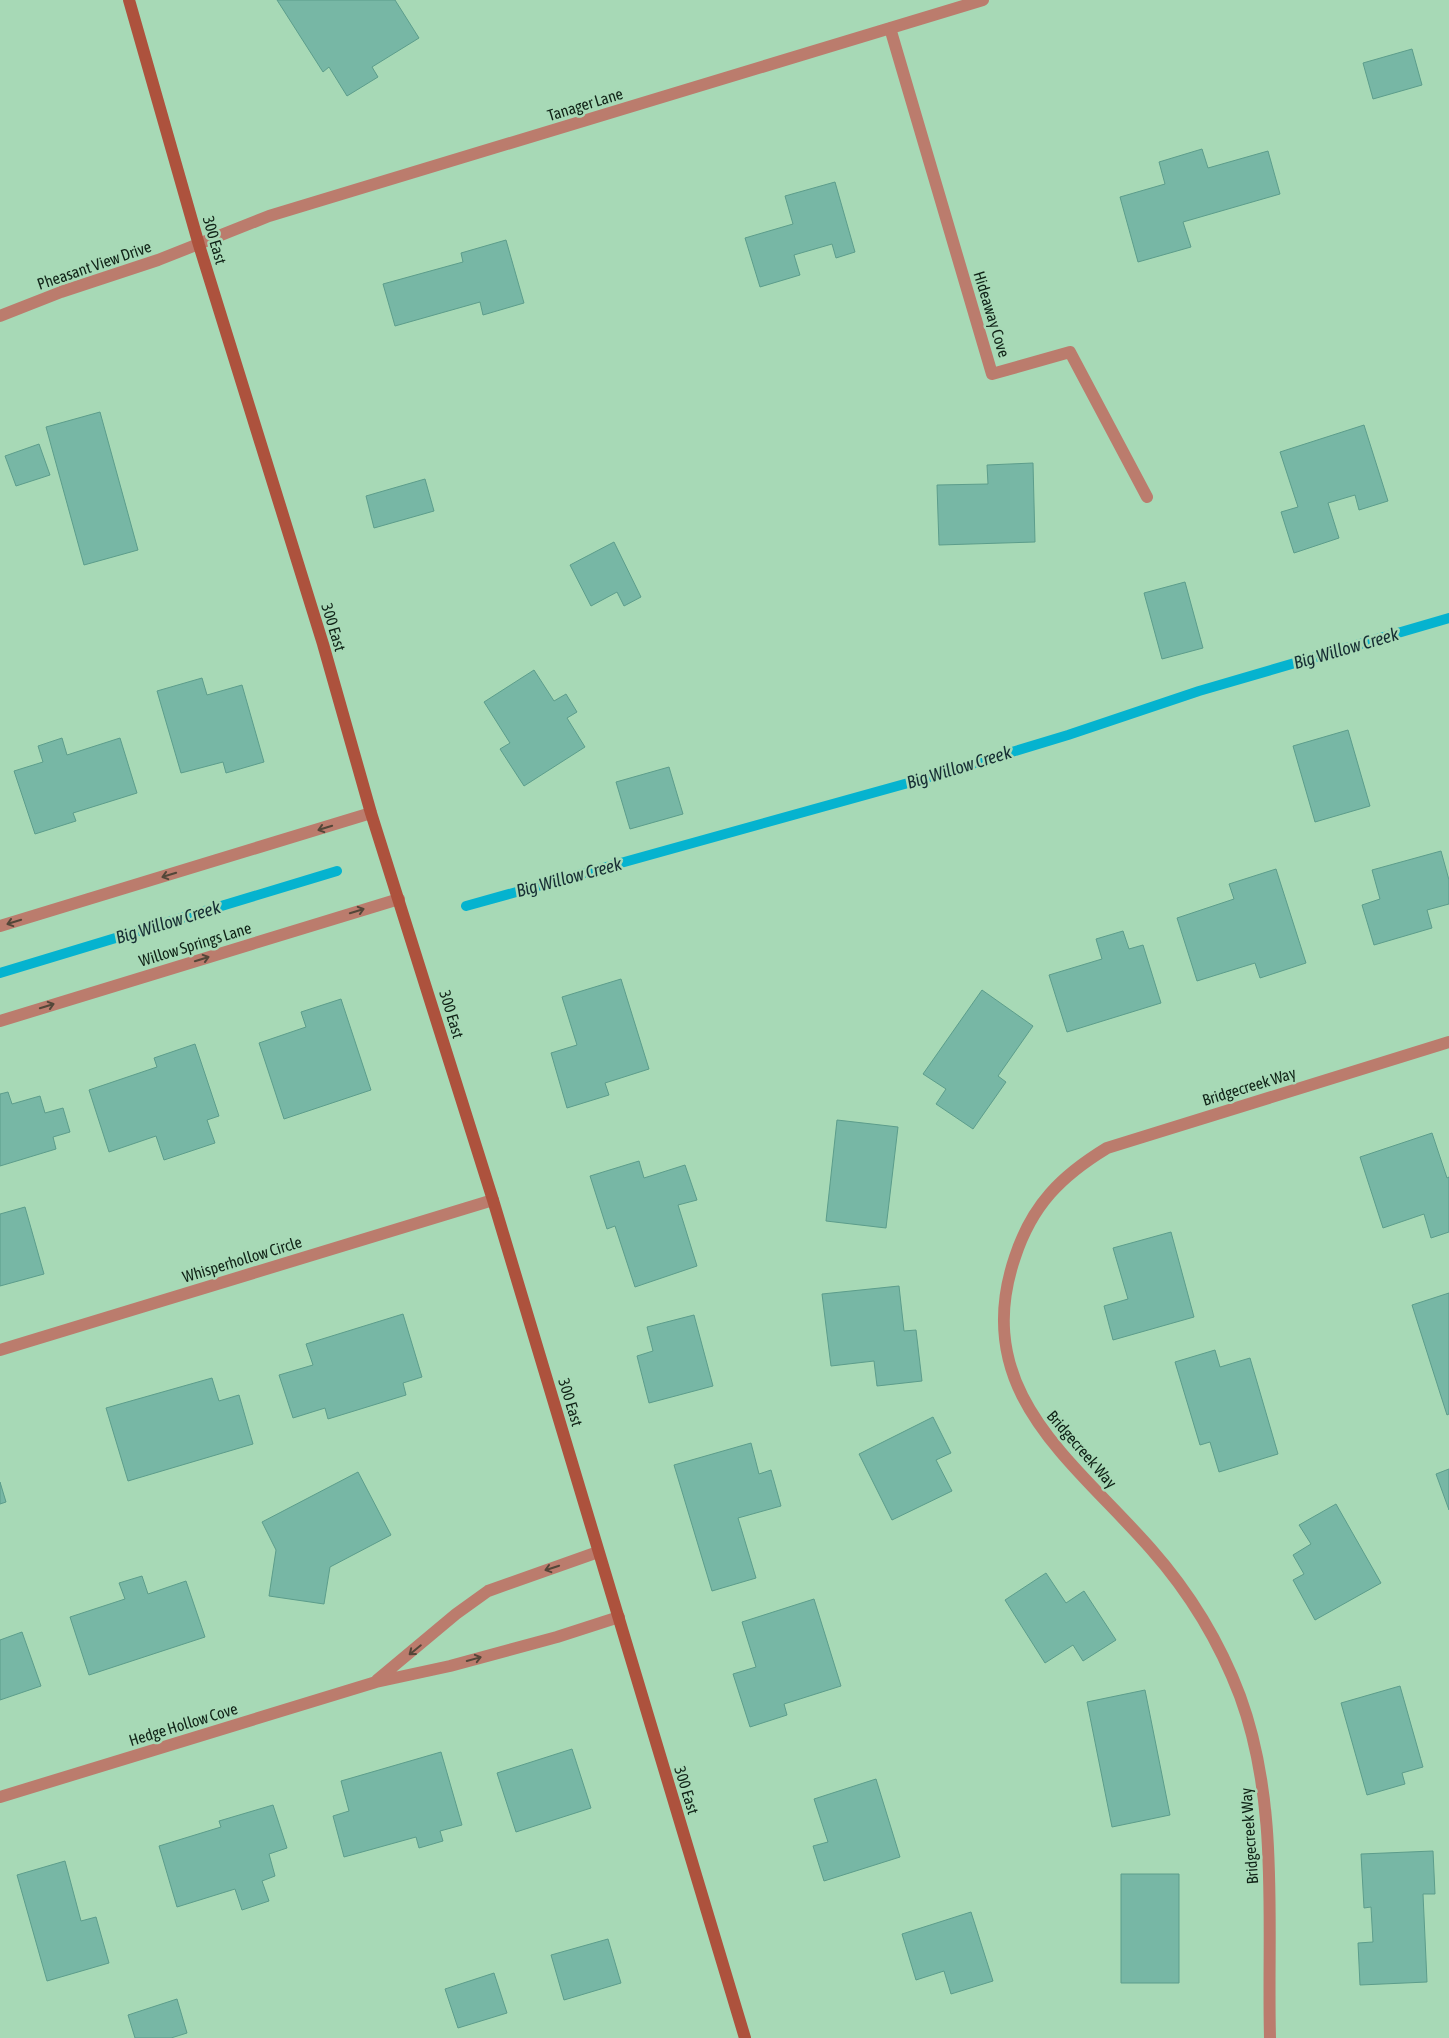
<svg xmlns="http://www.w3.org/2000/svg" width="1449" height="2038" font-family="'Asap Condensed',sans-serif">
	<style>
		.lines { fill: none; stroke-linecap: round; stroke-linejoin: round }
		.stream { stroke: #05b3cf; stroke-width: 10 }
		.building { fill: #77b7a5; stroke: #5c9d8b }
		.street { stroke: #bb7c6d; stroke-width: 12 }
		.secondary { stroke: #ad523d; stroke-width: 12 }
		.oneway { stroke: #544739 }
		.labels { text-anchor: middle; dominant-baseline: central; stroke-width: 5; stroke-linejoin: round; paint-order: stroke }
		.street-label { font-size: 16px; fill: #102317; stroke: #a7d9b6 }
		.water-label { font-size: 18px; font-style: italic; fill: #162e33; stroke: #a7d9b6 }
	</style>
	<rect width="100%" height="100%" fill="#a7d9b6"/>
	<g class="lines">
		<!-- stream -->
		<path class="stream" d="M466,906L919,780L1068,735L1199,691L1449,618
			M0,973L337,871"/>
	</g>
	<!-- building -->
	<path class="building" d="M277,0H395L419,38L372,67L378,77L347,96L329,67L323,72Z
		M1412,49L1422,85L1373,99L1363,63Z
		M1202,149L1208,168L1268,151L1280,194L1183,222L1191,247L1138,262L1120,197L1165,184L1159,162Z
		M835,182L855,252L836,258L832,244L794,255L800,275L760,287L745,238L793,224L785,196Z
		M506,240L524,303L483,315L480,302L395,326L383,284L463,262L461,253Z
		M100,412L138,550L84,565L46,427Z
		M1364,425L1388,501L1359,510L1355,495L1328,503L1339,538L1294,553L1281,512L1298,507L1280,452Z
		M39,444L50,475L16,486L5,456Z
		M1033,463L1035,542L939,545L937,485L988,484L987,465Z
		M425,479L434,511L374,528L366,496Z
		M614,542L641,597L624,606L617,592L591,606L570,565Z
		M1185,582L1203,648L1162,659L1144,593Z
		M534,670L554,701L566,694L577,712L567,718L585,747L524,786L500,749L510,743L484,702Z
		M202,678L207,695L242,685L264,762L226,773L223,762L181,773L157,691Z
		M1348,730L1370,806L1315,822L1293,746Z
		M62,738L67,755L120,738L137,793L73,813L76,821L35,834L14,771L43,762L38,746Z
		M669,767L683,814L630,829L616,782Z
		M1441,851L1449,880V904L1427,910L1432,928L1374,945L1362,905L1380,899L1372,870Z
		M1276,869L1306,963L1260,978L1255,963L1197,981L1177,918L1234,899L1229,884Z
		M1123,931L1129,949L1143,945L1161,1003L1067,1032L1049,975L1102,959L1096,939Z
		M621,979L649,1069L605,1083L609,1095L567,1108L551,1053L577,1045L562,997Z
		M982,990L1033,1026L998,1076L1006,1082L973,1129L936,1104L946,1089L923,1074Z
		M341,999L371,1090L284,1119L259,1043L306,1027L301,1012Z
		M195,1044L219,1116L207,1120L215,1143L164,1160L156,1136L109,1152L89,1090L157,1067L154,1058Z
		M8,1092L12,1104L40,1096L45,1113L63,1108L70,1132L53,1137L56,1149L0,1166V1094Z
		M837,1120L898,1127L886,1228L826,1221Z
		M1432,1133L1447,1178L1449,1177V1232L1431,1238L1424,1214L1383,1228L1360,1157Z
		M639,1161L644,1178L685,1165L697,1200L678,1205L697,1266L635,1287L615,1226L607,1229L590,1176Z
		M25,1207L44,1274L0,1286V1214Z
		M1171,1232L1194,1317L1113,1340L1104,1306L1128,1299L1113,1248Z
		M899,1286L904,1331L916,1330L922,1381L877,1386L874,1361L831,1366L822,1294Z
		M1449,1293V1414L1447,1415L1412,1305Z
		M403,1314L422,1377L403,1383L406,1395L328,1419L325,1408L293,1418L279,1375L313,1365L306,1344Z
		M694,1315L713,1386L649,1403L637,1356L653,1351L647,1327Z
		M1215,1350L1220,1367L1250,1358L1278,1454L1219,1472L1210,1442L1200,1445L1175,1362Z
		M212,1378L219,1401L239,1395L253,1444L128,1481L106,1408Z
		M933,1417L951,1453L936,1460L952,1491L892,1520L859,1454Z
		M751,1443L759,1474L771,1470L781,1506L738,1518L756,1578L712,1591L674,1465Z
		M1449,1469V1510L1436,1474Z
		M358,1472L391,1535L330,1567L324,1604L269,1596L276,1550L262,1522Z
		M0,1482L6,1502L0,1504Z
		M1336,1504L1381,1583L1315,1620L1293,1580L1304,1574L1293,1555L1311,1544L1299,1525Z
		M1046,1573L1066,1603L1084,1591L1116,1640L1083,1661L1073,1645L1045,1663L1005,1600Z
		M142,1576L148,1594L186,1581L205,1637L89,1675L70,1617L125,1599L119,1583Z
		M814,1599L841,1686L784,1704L787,1715L750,1727L733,1674L756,1667L742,1622Z
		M22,1632L41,1686L0,1700V1640Z
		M1400,1686L1423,1767L1402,1773L1405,1784L1367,1795L1341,1703Z
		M1145,1690L1170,1815L1112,1827L1087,1702Z
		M572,1749L591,1808L516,1832L497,1773Z
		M441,1752L462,1825L440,1831L443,1841L419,1848L416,1837L344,1857L333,1816L349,1811L341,1781Z
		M876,1779L900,1857L824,1881L813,1846L828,1842L814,1799Z
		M273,1805L287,1848L269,1854L275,1876L262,1881L269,1901L242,1910L235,1889L177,1907L159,1846L221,1827L219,1821Z
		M1433,1851L1435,1894H1423L1427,1982L1360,1985L1358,1943L1373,1942L1371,1907L1364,1908L1361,1854Z
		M65,1861L81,1921L96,1917L109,1963L47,1981L17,1875Z
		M1121,1874H1179V1983H1121Z
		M971,1912L993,1981L951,1994L944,1971L916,1980L902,1934Z
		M608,1939L621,1983L564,2000L551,1955Z
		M494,1973L507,2013L458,2028L445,1989Z
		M177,1999L187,2033L171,2038H135L128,2015Z"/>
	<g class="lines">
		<!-- street -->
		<path class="street" d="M890,28L992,374L1070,352L1147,497
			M0,316L61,292L158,260L269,216L983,0
			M0,926L371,813
			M0,1021L399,899
			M0,1350L493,1200
			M377,1680L456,1614L488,1591L598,1552
			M0,1797L376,1682L450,1666L557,1637L619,1617
			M1270,2038C1267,1924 1280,1805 1240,1696C1220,1643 1189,1592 1151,1549C1074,1461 969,1392 1015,1257C1032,1205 1061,1176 1107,1148L1449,1042"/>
		<!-- secondary -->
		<path class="secondary" d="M129,0L199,245L323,644L371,813L493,1200L745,2038"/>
	</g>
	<!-- one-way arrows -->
	<defs><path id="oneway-shaft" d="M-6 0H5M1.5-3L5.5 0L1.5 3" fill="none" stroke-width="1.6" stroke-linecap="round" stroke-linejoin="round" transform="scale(1.25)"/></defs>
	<g class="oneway">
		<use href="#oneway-shaft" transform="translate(325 828) rotate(163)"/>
		<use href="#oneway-shaft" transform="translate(169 875) rotate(163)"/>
		<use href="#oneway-shaft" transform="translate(357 911) rotate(-17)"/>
		<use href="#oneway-shaft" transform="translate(14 922) rotate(163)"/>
		<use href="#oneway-shaft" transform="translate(202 959) rotate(-17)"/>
		<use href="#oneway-shaft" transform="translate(47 1006) rotate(-17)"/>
		<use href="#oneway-shaft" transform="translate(552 1568) rotate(162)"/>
		<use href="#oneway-shaft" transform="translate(415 1650) rotate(141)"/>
		<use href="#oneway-shaft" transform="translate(474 1659) rotate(-15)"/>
	</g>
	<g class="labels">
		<!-- street labels -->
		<g class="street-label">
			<text transform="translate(585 104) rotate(-17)">Tanager Lane</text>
			<text transform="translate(215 240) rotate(74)">300 East</text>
			<text transform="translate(94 265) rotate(-19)">Pheasant View Drive</text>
			<text transform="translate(992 314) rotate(73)">Hideaway Cove</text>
			<text transform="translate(334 627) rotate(73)">300 East</text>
			<text transform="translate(195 944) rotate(-17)">Willow Springs Lane</text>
			<text transform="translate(452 1014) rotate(73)">300 East</text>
			<text transform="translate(1249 1086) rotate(-17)">Bridgecreek Way</text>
			<text transform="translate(242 1259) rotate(-17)">Whisperhollow Circle</text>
			<text transform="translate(571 1402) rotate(73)">300 East</text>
			<text transform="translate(1082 1449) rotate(49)">Bridgecreek Way</text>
			<text transform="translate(183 1724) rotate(-17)">Hedge Hollow Cove</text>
			<text transform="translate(687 1790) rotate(73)">300 East</text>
			<text transform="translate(1249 1836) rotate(-94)">Bridgecreek Way</text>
		</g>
		<!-- water labels -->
		<g class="water-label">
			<text transform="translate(1346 648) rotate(-16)">Big Willow Creek</text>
			<text transform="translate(959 767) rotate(-17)">Big Willow Creek</text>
			<text transform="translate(569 877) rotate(-15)">Big Willow Creek</text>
			<text transform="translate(168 922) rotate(-17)">Big Willow Creek</text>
		</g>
	</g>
</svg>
